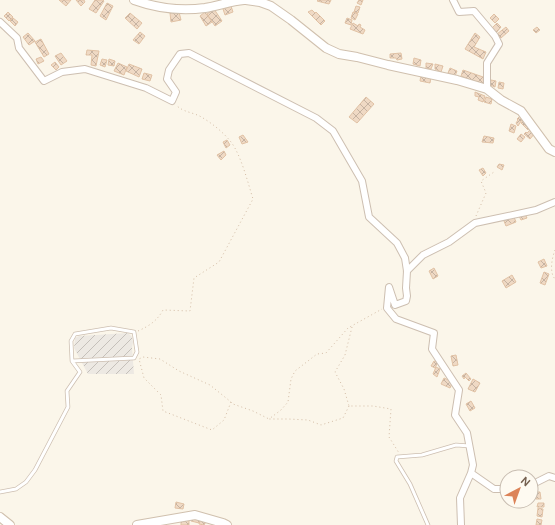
<svg xmlns="http://www.w3.org/2000/svg" width="555" height="525" font-family="'DM Sans',sans-serif">
	<style>
		.industrial { fill: url(#industrial-furrows) }
		.building { fill: url(#building-cross-hatch); stroke: #e1c2a5 }
		.lines { fill: none; stroke-linecap: round; stroke-linejoin: round }
		.lane-casing { stroke: #cdbfb1; stroke-width: 4.5 }
		.street-casing { stroke: #cdbfb1; stroke-width: 8 }
		.secondary-casing { stroke: #d0c0ae; stroke-width: 10 }
		.path { stroke: #d4bda6; stroke-width: 1; stroke-dasharray: 1 3; stroke-linecap: butt }
		.lane { stroke: #fff; stroke-width: 3 }
		.street { stroke: #fff; stroke-width: 6 }
		.secondary { stroke: #fff; stroke-width: 8 }
	</style>
	<defs>
		<pattern id="industrial-furrows" width="10" height="10" patternUnits="userSpaceOnUse"><rect width="10" height="10" fill="#ede9e3"/><path d="M-1 1l2-2M0 10L10 0M9 11l2-2" fill="none" stroke="#c5c0ba"/></pattern>
		<pattern id="building-cross-hatch" width="8" height="8" patternUnits="userSpaceOnUse"><rect width="8" height="8" fill="#efd9c4"/><path d="M0 0l8 8M0 8l8-8" fill="none" stroke="#c6b3a2"/></pattern>
	</defs>
	<rect width="100%" height="100%" fill="#fbf6ea"/>
	<!-- industrial -->
	<path class="industrial" d="M128,333L132,337L133,342L132,348L134,374H88L74,348L75,338L79,336Z"/>
	<!-- building -->
	<path class="building" d="M59,0H71L66,6Z
		M76,0H84L85,2L81,6Z
		M95,0H103L104,1L96,13L89,9Z
		M318,0H331L329,4L317,1Z
		M359,0H363L361,5L357,3Z
		M107,3L113,6L106,20L100,16Z
		M231,6L233,12L225,15L223,9Z
		M356,6L360,7L358,13L354,12Z
		M214,9L222,21L215,26L207,14Z
		M312,10L315,13L316,12L325,21L321,25L308,12Z
		M8,12L13,17L9,21L4,16Z
		M179,12L181,20L171,22L170,13Z
		M205,12L212,22L206,26L200,16Z
		M353,12L358,14L355,20L351,18Z
		M130,13L142,23L137,29L125,18Z
		M494,14L499,19L495,23L490,18Z
		M13,18L18,22L15,26L10,21Z
		M347,18L352,20L351,25L345,23Z
		M353,23L358,26L359,24L361,25L360,27L365,30L363,34L350,29Z
		M497,23L501,27L496,33L492,28Z
		M506,27L509,31L501,38L497,34Z
		M537,27L540,30L536,33L533,30Z
		M140,32L145,36L139,44L133,40Z
		M28,33L35,41L29,45L23,37Z
		M475,33L480,37L474,47L486,52L483,59L465,49Z
		M41,39L49,54L44,57L35,42Z
		M87,50L99,51L96,66L91,65L92,55H86Z
		M61,53L67,61L61,65L55,56Z
		M401,53L402,59L397,60L396,58H390V54Z
		M41,57L44,61L38,64L36,59Z
		M414,58L421,60L420,66L413,64Z
		M102,59L107,60L105,67L100,65Z
		M109,59L115,61L114,66L108,65Z
		M55,62L59,67L56,70L51,65Z
		M118,63L127,67L124,75L114,71Z
		M426,63L433,64L431,69L426,68Z
		M129,64L142,69L139,77L126,71Z
		M435,64L443,66L441,72L435,69Z
		M450,68L457,71L455,76L448,73Z
		M463,70L486,78V86L461,76Z
		M144,73L152,75L150,81L142,79Z
		M421,75L431,77L430,83L420,81Z
		M491,80L496,81L495,87L490,85Z
		M499,82L504,83L503,89L498,88Z
		M475,92L485,96L483,102L478,100L479,97L475,96Z
		M366,97L374,104L357,123L349,117Z
		M486,97L492,99L491,104L484,102Z
		M520,116L523,118L518,126L516,123L518,120L517,119Z
		M524,119L532,127L528,130L521,123Z
		M511,124L516,126L514,133L509,131Z
		M530,130L535,133L530,139L524,134L526,132L527,133Z
		M521,134L525,137L521,142L517,139Z
		M243,135L248,142L242,144L239,137Z
		M484,136L494,138L493,143L482,142Z
		M227,140L230,145L226,148L223,142Z
		M224,151L226,155L221,160L217,155Z
		M499,164L504,165L502,170L497,167Z
		M483,168L486,173L483,176L479,170Z
		M525,214L527,218L521,220L519,216Z
		M514,217L516,222L506,226L504,221Z
		M544,259L547,266L541,268L538,262Z
		M434,268L438,276L433,279L429,271Z
		M544,272L549,274L545,285L540,283Z
		M512,275L516,282L506,288L502,281Z
		M456,355L458,365L453,366L451,356Z
		M434,361L438,362L435,368L431,366Z
		M436,367L440,369L437,377L433,374Z
		M466,373L471,379L469,381L465,377L464,379L462,376Z
		M444,378L453,382L450,388L441,384Z
		M473,379L480,383L475,392L468,389Z
		M471,401L475,408L470,411L466,404Z
		M536,492H540L541,499H536Z
		M176,502L184,504L183,509L175,508Z
		M538,503H544V507H537Z
		M538,508L543,509L542,517L537,516Z
		M193,516L200,518L199,523L191,521Z
		M201,517L207,520L204,525L199,524Z
		M537,519L542,520L541,525H536Z
		M189,520V525H181V521Z"/>
	<g class="lines">
		<defs>
			<path id="lane" d="M0,492L16,489L26,482L35,470L68,407L67,391L80,372L72,361L71,341L75,334L111,328L134,332L137,352L134,358L72,361
				M428,525L410,484L396,461L397,457L422,455L456,445L470,446"/>
			<path id="street" d="M453,0L459,12L474,11L495,36L499,44L487,63V89
				M0,22L17,38L19,48L44,81L62,72L85,69L146,88L172,101L176,92L167,79L169,70L180,54L189,53L316,118L333,131L362,181L369,217L397,243L405,258L407,271L406,288L407,296L406,301L395,305L389,287L387,308L396,319L434,333L432,349L459,390L455,415L467,433L473,465L471,473L460,498L461,525
				M407,271L423,255L449,242L475,223L536,210L555,202
				M471,473L494,489H507
				M531,485L549,476L555,478"/>
			<path id="secondary" d="M134,0C156,8 181,11 205,8C218,6 231,1 244,0
				M246,0L260,2L271,6L291,20L326,48L339,54L357,57L388,65L457,80L487,89L501,100L521,111L549,149L555,152
				M0,517L10,525
				M137,525L195,515L223,523L227,525"/>
		</defs>
		<!-- lane casing -->
		<use href="#lane" class="lane-casing"/>
		<!-- street casing -->
		<use href="#street" class="street-casing"/>
		<!-- secondary casing -->
		<use href="#secondary" class="secondary-casing"/>
		<!-- path -->
		<path class="path" d="M476,216L486,193L481,181L494,172
			M555,250C552,258 549,272 555,279
			M352,327L345,355L335,372L344,389L349,406H373L391,409L389,437L399,453
			M138,331C149,326 157,321 163,310L190,311L194,278L219,262L253,199C248,183 241,155 231,142C224,133 213,124 203,118C194,112 184,113 176,105
			M231,402L224,420L212,430L163,411L161,395L144,378L139,359L143,357L160,359L179,371L210,385L231,402L233,404L253,411L269,419
			M349,406L343,418L321,425L308,420L288,419H269L281,410L288,402L291,379L295,371L317,354L326,353L348,328L382,309"/>
		<!-- lane -->
		<use href="#lane" class="lane"/>
		<!-- street -->
		<use href="#street" class="street"/>
		<!-- secondary -->
		<use href="#secondary" class="secondary"/>
	</g>
	<!-- north arrow -->
	<g transform="translate(519 489) rotate(41)"><circle r="19" fill="#fefaf1" stroke="#c7bcb0"/>
	<path d="M0-3L7 15L0 10L-7 15Z" fill="#dc8358"/>
	<text y="-6" font-size="11" font-weight="bold" text-anchor="middle" fill="#75604f">N</text>
	</g>
</svg>
